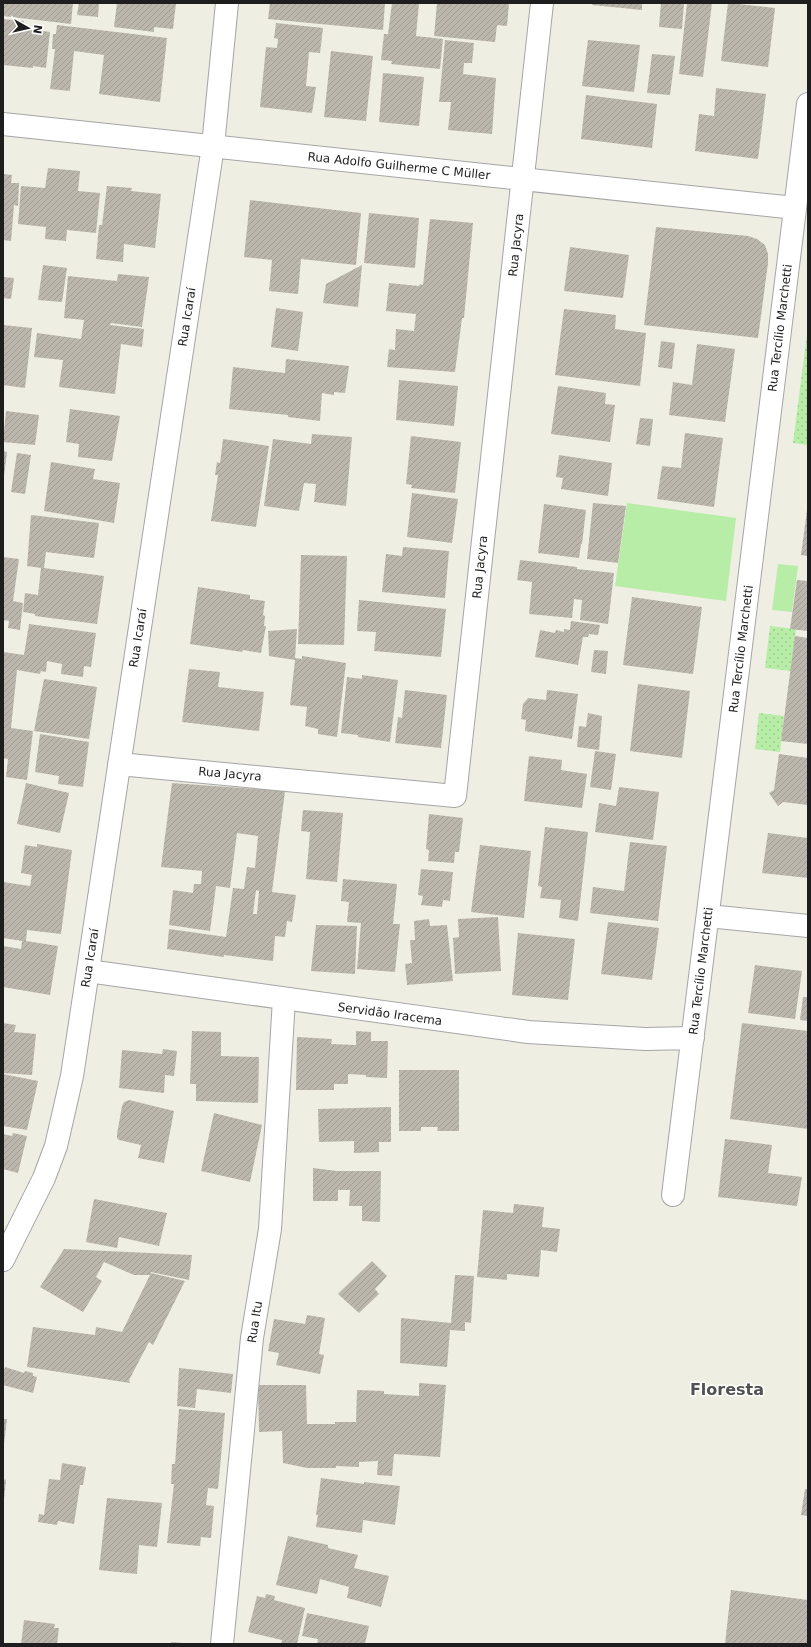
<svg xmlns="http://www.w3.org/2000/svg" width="811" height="1647" font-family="'DejaVu Sans',sans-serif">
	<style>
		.grass { fill: #b7eda6 }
		.garden { fill: url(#garden-dots) }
		.building { fill: url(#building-hatch); fill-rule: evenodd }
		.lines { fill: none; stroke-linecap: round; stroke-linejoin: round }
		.minor-casing { stroke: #a5a5a5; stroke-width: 24 }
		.minor { stroke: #fff; stroke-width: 22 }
		.labels { text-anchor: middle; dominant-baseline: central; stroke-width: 3; stroke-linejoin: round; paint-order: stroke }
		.street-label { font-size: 12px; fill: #1e1e1e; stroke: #fff }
		.district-label { font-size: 16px; font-weight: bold; fill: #515151; stroke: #fff }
	</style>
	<defs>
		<pattern id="garden-dots" width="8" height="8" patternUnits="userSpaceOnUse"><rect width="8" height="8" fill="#b7eda6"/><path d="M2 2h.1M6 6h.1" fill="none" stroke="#9dcb8e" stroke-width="1.8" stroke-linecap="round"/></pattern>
		<pattern id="building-hatch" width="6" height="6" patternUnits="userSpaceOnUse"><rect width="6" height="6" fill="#bcb7ac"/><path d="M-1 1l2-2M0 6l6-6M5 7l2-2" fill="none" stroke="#a19d94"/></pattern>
	</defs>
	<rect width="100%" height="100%" fill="#efeee3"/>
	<!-- grass -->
	<path class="grass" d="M627,503L736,518L726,601L615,586Z
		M778,564L798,566L792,612L772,610Z"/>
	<!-- garden -->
	<path class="garden" d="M808,326V445L793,443Z
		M770,626L796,629L791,671L765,668Z
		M759,713L784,716L780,752L755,749Z"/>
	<!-- building -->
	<path class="building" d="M3,3H73L71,24L3,16Z
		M79,3H99L98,17L77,15Z
		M117,3H176L173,29L154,27V32L114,27Z
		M270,3H385L383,30L268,19Z
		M392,3H419L416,36L443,39L440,69L391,64L392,61L381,60L384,34H388Z
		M437,3H509L507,26L497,25L495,42L434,36Z
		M593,3H642V10L592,5Z
		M661,3H684L682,29L659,27Z
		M687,3H712L703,77L679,74Z
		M728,3L775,8L768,67L721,61Z
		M3,19L24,21L23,28L50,32L46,68L33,66V68L3,65Z
		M276,23L323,28L320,53L309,52L306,86L316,87L312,113L260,107L266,47L277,48L278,39L274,38Z
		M57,25L167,38L160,102L99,94L104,55L74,51L70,91L50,89L55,49H52L53,34H56Z
		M445,40L474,43L472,63H464L463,74L496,78L492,134L448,130L451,102H439Z
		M588,40L640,45L634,92L582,86Z
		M331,51L373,56L366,121L324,117Z
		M652,54L675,56L670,95L647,93Z
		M383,73L424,77L419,126L379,122Z
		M716,88L766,94L758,159L695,151L699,114L714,116Z
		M586,95L657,104L652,148L581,139Z
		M48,168L80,171L78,191L100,193L96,233L67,230L66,241L45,239L46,227L18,224L21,186L45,188Z
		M3,174L12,175L11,183H19L18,206L14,205L11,241L3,240Z
		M107,186L132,188L131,191L161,194L155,248L124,244L123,262L96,259L99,225H102Z
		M250,200L361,213L356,265L301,259L298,294L269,291L272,260L244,257Z
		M369,213L419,218L415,268L364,263Z
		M430,219L473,223L464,318H462L455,372L387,367L389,349L395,350L396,329L414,331L416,314L386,311L389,283L419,286L420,284L423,285Z
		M656,227L748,236L757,239L765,245L768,254V263L758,338L644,325Z
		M570,247L629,255L623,298L564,291Z
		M43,265L67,268L62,302L38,300Z
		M362,265L358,307L323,303L326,284Z
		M118,274L149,277L142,327L111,323L110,325L144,329L142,347L121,344L115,394L59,387L63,360L34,357L37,333L81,339L84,320L64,318L68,276L117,281Z
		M3,277L14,278L11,299L3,298Z
		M276,308L303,312L298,351L271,347Z
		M564,309L616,315L615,329L646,333L640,386L555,375Z
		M3,325L32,328L25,388L3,385Z
		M661,341L675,343L672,369L658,367Z
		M697,344L735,349L725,422L669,415L673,382L692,385Z
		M286,359L349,366L345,393L334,392V395L322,393L320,421L288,417V415L229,409L233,367L285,373Z
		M399,380L458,386L454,426L396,420Z
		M558,386L606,393L605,404L615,405L610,442L551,434Z
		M70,409L120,416L112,461L78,457L79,444L66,442Z
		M6,411L39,415L35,445L3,442Z
		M640,418L653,419L650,446L636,444Z
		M685,433L723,438L714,507L657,499L662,466L681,468Z
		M312,434L352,437L346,506L314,502L316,484L304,483L299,511L264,506L273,439L311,444Z
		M411,436L461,442L455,493L411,488L412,485L406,484Z
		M223,439L269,446L256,527L211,521L218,475H215L217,462L220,463Z
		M3,451L7,452L4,476H3Z
		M17,453L31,455L25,494L11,492Z
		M559,455L612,463L608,496L561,489L563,478L556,477Z
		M51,462L95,469L93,479L120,483L114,523L44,511Z
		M412,493L458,499L452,543L407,537Z
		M593,503L626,506L618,563L587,559Z
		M544,504L586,510L582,544H581L579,558L538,553Z
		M807,510H808V556L801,555Z
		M31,515L99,523L94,558L46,552L44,568L104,576L97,624L35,616V614L23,612L25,593L38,595L41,568L27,566Z
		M403,547L449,551L445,598L382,592L386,554L402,556Z
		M301,555L347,556L344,645L298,644Z
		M3,557L19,559L13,601L23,603L20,630L8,628L9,621L3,620Z
		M520,560L577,567V569L614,573L608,624L580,620L582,600L574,599L572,618L529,614L532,582L517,580Z
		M797,580L808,581V631L790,629Z
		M198,587L250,595V599L265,601L263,615L265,616L264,626H266L261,653L243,650L242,652L190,644Z
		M632,597L702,607L693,674L623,665Z
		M359,600L446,609L441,657L374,651L376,632L357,631Z
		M571,621L600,625L598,635L589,634L588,637H583L578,665L535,657L540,630L555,633L556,630L564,632V629L570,630Z
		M29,624L96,633L91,667L84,666L83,677L61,674L62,664L47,661L46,672L41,671L40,674L17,670L11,728L33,731L27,780L6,777L8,759L3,758V652L24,655Z
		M297,629L295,658L302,659V656L346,663L337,737L318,734V729L305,726L307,707L290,705L295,660L269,656L268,631Z
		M795,636L808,638V744L781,741Z
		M594,650L608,651L606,674L591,672Z
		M189,669L220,672L218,687L264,692L259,731L182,722Z
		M362,675L398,680L390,742L358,737V735L341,733L347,677L362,679Z
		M44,679L97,687L89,739L34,731Z
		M638,684L690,691L682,758L630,751Z
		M405,690L447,695L441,748L395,743L398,717L402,718Z
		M547,690L578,694L572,739L525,731L526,720L521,719L523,704L528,698L546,700Z
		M588,713L602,716L599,750L577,747L579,726L586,727Z
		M40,734L89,742L83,787L58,784L59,776L35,772Z
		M595,751L616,754L611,790L590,787Z
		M779,754L808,758V805L783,802L778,806L769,793L774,790Z
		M529,756L562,760L561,770L587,774L582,808L524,801Z
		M26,783L69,793L60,833L17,824Z
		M172,783L285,791L272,892L296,895L292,922L287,921L285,937L275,936L273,961L224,955V957L167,949L169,929L226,937L233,888L244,889L247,867L255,868L258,836L237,833L230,888L216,886L210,931L169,925L173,890L193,893L194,884H201L202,871L161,867ZM256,890L259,891L257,914H253Z
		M619,787L659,792L653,840L595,832L599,803L616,806Z
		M303,810L343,813L337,882L306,879L310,832L301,831Z
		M429,814L463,818L459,852H455L454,863L428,861L429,850L426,849Z
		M545,827L588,832L578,921L559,918L561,900L540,898L542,887L538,886Z
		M768,833L808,838V878L762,873Z
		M630,842L667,846L658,921L590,913L593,887L624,891Z
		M37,844L72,850L61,934L27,930L26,941L58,946L50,995L3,987V946L21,949L22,941L3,938V882L30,886L32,875L21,873L25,845L37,847Z
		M480,845L531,851L524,918L471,912Z
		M421,869L453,872L450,901L443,900L442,907L421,905L423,896L418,895Z
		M343,879L397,884L393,924H400L395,972L357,969L361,923L347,922L349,902L341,901Z
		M498,917L501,971L455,974L453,938L459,937L458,919Z
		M429,919L430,926L447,925L453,981L407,985L405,964L412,963L410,940H415L414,921Z
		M608,922L659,928L652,980L601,974Z
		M316,925L357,926L355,974L311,971Z
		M518,933L575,939L568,1000L512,995Z
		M755,965L802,971L795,1019L748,1013Z
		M803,997H808V1021L800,1020Z
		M3,1023L16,1025L14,1032L36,1034L32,1075L3,1073Z
		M742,1023L808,1031V1129L730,1119Z
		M192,1031L221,1032V1056L259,1057L258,1103L196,1101V1084H190Z
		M356,1031L371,1032V1041H388L387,1078L366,1077V1075L348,1074V1084H334V1090H296L297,1037L332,1039L331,1044L356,1045Z
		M163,1049L177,1051L174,1076L165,1075L164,1093L119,1088L122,1050L162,1054Z
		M399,1070H459V1131H437L438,1127H421V1131H399Z
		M3,1074L38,1081L27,1130L3,1126Z
		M129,1100L174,1111L164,1163L138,1158L141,1145L119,1140L117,1138V1134L122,1106L124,1102Z
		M391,1107V1142H379V1152L354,1153V1141L319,1142L318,1109Z
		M214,1113L262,1125L250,1182L201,1171Z
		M13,1133L27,1136L18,1173L3,1169V1134L12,1136Z
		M725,1139L772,1145L768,1173L802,1177L797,1206L718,1197Z
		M313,1168L337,1171H381L380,1222L362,1221V1206H349L350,1190H338V1201H313Z
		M94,1199L167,1213L159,1246L119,1237L117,1248L86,1242Z
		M514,1204L544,1207L542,1227L560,1229L557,1252L541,1250L539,1277L507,1274V1280L477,1277L483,1210L513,1213Z
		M64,1249L192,1255L189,1280L151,1272L150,1275H134L104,1262L96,1277L102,1281L83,1312L40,1287Z
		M372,1261L387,1276L375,1289L379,1294L359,1313L338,1294Z
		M151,1273L185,1281L153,1345L149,1342L129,1380L130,1383L27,1367L33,1327L95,1335L96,1327L122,1332Z
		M455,1275L474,1276L471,1323L465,1322V1331L450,1330L447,1367L400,1363L401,1318L451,1323Z
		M307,1315L325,1318L319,1354L324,1355L320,1374L276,1365L279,1353L268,1351L274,1319L305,1324Z
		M5,1367L24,1373L25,1371L33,1373V1376L37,1377L33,1393L3,1385V1373Z
		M179,1368L233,1374L231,1393L197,1389L195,1408L177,1406Z
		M419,1383L446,1385L440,1457L394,1454L392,1476L377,1475L378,1461L359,1462V1467L336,1466V1468H307L283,1463L282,1431L259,1432L258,1385H306L307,1424H335V1422H356L357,1390L384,1391V1394L419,1396Z
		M179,1409L225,1413L218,1489L208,1488L206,1505L214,1506L211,1538L201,1537L200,1546L167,1543L174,1484H171L172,1464H175Z
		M3,1419H7L4,1444H3Z
		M62,1463L86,1467L83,1485H80L74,1524L58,1521L57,1525L38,1522L39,1514L44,1515L49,1479L60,1480Z
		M321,1478L364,1484V1482L400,1486L395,1525L363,1520L362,1533L316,1527L318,1515H316Z
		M3,1479L6,1480L4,1500H3Z
		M805,1489H808V1516L801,1515Z
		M107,1498L162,1503L157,1547L139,1545L137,1574L99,1570Z
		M288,1536L328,1545V1548L358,1555L354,1568L389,1576L381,1607L347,1598L349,1587L320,1579L317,1594L276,1585Z
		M731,1590L808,1600V1644H725Z
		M266,1594L275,1596L274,1600L305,1608L297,1644H281L282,1640L248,1632L257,1596L265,1598Z
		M307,1613L369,1626L365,1644H317L318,1639L302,1636Z
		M24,1620L55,1624L54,1628H59L57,1644H21Z
		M171,1642L184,1643V1644H171Z"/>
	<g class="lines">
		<defs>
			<path id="minor" d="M3,124L795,208
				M119,764L455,796L542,3
				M708,916L808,926
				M88,971L528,1032L645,1039L693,1038
				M673,1195L808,104
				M3,1260L44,1178L56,1146L72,1076L213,146L227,3
				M222,1644L252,1338L270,1229L284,999"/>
		</defs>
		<!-- minor casing -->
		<use href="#minor" class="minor-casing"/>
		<!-- minor -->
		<use href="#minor" class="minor"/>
	</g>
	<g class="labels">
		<!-- street labels -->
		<g class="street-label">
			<text transform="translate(399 166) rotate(6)">Rua Adolfo Guilherme C Müller</text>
			<text transform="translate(516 245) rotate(-84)">Rua Jacyra</text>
			<text transform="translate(187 317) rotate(-81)">Rua Icaraí</text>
			<text transform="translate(780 328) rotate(-83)">Rua Tercílio Marchetti</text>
			<text transform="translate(480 567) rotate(-84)">Rua Jacyra</text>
			<text transform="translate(138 638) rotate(-81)">Rua Icaraí</text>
			<text transform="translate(741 649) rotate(-83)">Rua Tercílio Marchetti</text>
			<text transform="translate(230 774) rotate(5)">Rua Jacyra</text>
			<text transform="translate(90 958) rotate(-81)">Rua Icaraí</text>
			<text transform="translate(701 971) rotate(-83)">Rua Tercílio Marchetti</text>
			<text transform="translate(390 1014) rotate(8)">Servidão Iracema</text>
			<text transform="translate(255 1322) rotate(-81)">Rua Itu</text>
		</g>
		<!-- district labels -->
		<g class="district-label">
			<text x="727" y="1389">Floresta</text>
		</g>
	</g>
	<!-- border -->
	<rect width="811" height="1647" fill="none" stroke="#1e1e1e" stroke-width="8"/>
	<!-- north arrow -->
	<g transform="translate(28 28) rotate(98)" stroke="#ffffff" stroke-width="3" paint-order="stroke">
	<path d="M0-3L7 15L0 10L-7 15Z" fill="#1e1e1e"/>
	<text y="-6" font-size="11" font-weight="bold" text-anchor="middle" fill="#1e1e1e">N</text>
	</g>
</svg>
